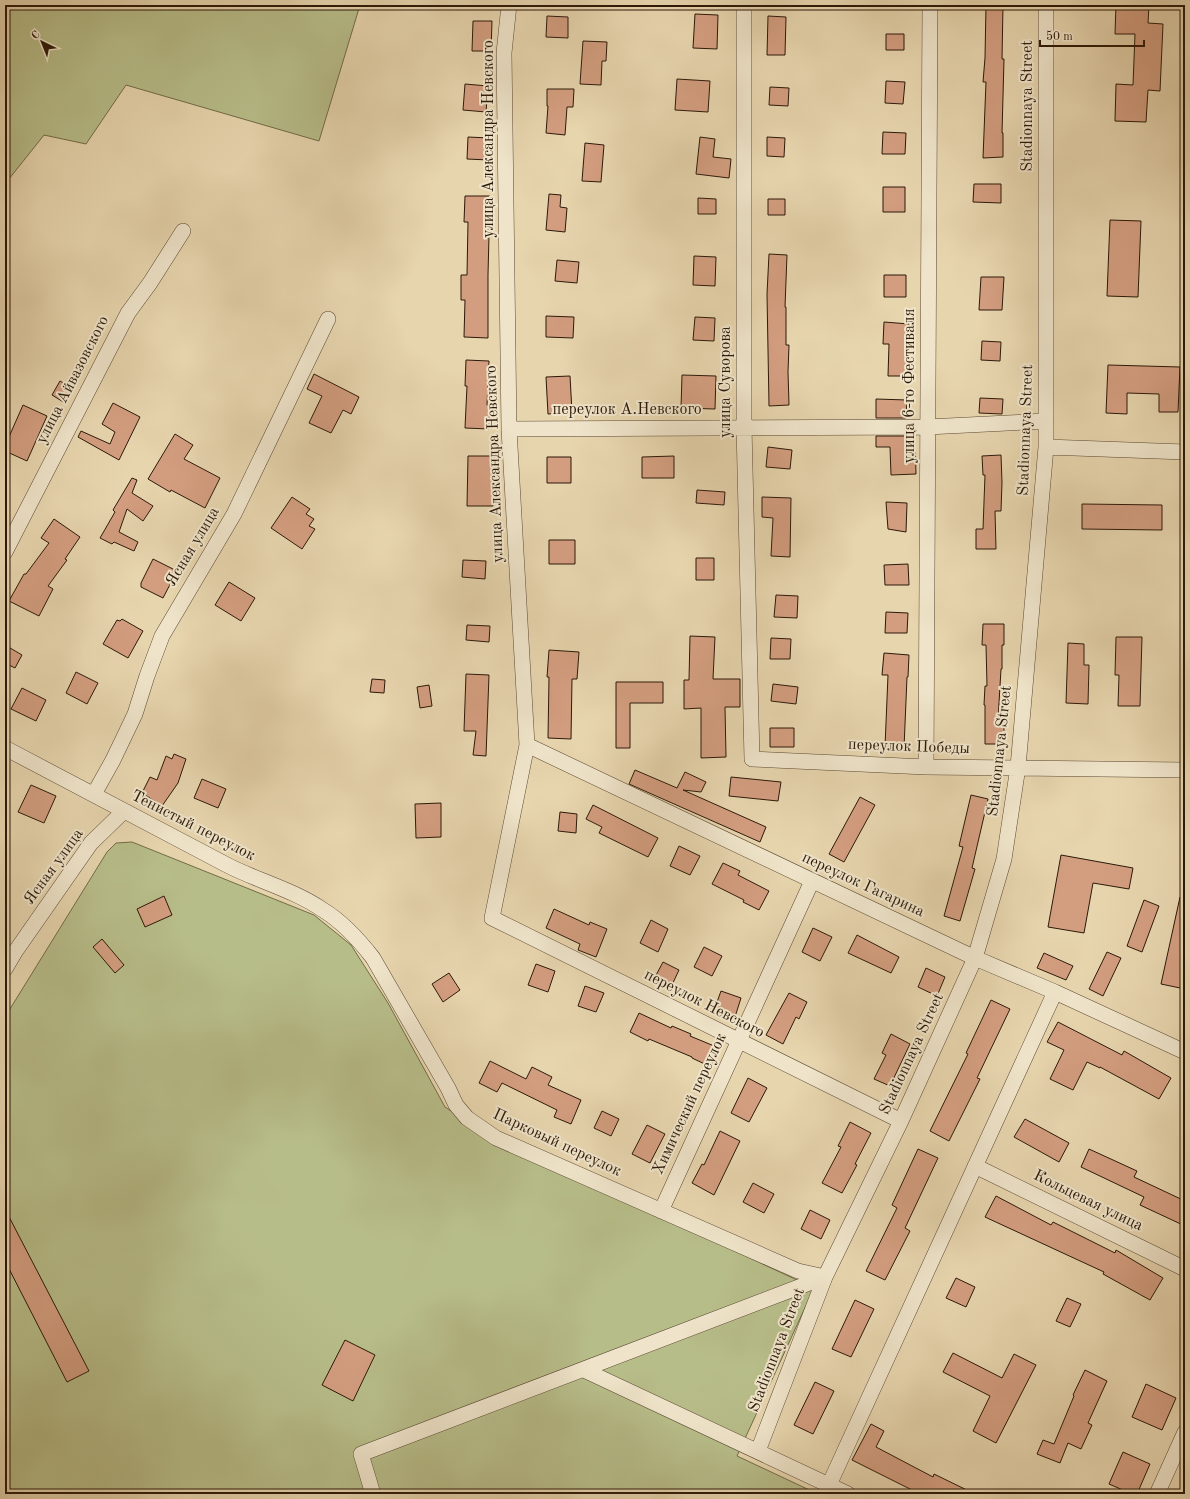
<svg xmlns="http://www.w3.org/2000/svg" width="1190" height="1499" font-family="'Old Standard TT',serif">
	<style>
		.green { fill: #b7bd89; stroke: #726b48 }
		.building { fill: #d39e80; stroke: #2c1908 }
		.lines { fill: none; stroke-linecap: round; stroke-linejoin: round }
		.street-casing { stroke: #5b4832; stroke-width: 16 }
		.street { stroke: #efe4ca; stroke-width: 15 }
		.labels { text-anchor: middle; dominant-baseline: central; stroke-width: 4; stroke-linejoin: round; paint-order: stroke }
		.street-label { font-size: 16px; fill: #2c1908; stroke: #efe4ca }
	</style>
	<rect width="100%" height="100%" fill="#e7d5ae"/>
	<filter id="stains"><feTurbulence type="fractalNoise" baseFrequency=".005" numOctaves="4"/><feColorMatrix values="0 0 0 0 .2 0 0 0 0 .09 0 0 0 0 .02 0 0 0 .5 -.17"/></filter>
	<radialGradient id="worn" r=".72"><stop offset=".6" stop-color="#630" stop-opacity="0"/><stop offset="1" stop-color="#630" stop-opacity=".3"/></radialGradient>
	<!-- green -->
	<path class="green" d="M5,5H360L319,141L126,85L86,144L44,135L5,184Z
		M132,842L314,915L351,945L388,1003L445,1107L494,1138L814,1288L737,1456L818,1494H5V1017L107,852L116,843Z"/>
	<!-- building -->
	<path class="building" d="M986,5H1003L1002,59H1004L1002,133H1003V157L983,158L986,82H983L985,58Z
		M1116,5H1149L1148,23L1163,24L1160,91L1148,90L1146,122L1115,121L1116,84L1133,85L1135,34H1115Z
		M695,14L718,15L717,49L693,48Z
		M547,16L568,17V38L546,37Z
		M768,16L786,17L785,55H767Z
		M473,21H492L491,51H472Z
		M886,34H904V50H886Z
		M583,41L607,42L606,61H602L601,85L580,84Z
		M677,79L710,81L708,112L675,110Z
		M886,81L905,82L903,104L885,103Z
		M465,84L488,86L486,112L463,110Z
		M770,87L789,88L788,106L769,105Z
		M547,89H574L573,107H567L565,135L546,133L548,106H547Z
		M883,132L906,133L905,154H882Z
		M468,137L490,138L489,160L467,159Z
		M700,137L715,139L713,157L731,159L729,178L696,174Z
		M767,137L785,138L784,157L767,156Z
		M585,143L604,145L601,182L582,181Z
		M974,184H1001V203L973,202Z
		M883,187H905V212H883Z
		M549,194L561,195L560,207L567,208L565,232L546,230Z
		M465,196H490L488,275V338L464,337L465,300H461V275H467L468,222H464Z
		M698,198L716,199V214H698Z
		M768,199H785V215H768Z
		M1110,220L1141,221L1138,297L1107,296Z
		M769,254L787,255L785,307H786V345H789L788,372L789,405L769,406L767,294Z
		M694,256L716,257L715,286L693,285Z
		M557,260L579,262L577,283L555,281Z
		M884,275H906V297H884Z
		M981,277H1004L1002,310H979Z
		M546,316L574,317L573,338L546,337Z
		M695,317L715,318L714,341L693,340Z
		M884,322L909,324L907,345L906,376H888L889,344H883Z
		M982,341L1001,342L1000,361L981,360Z
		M466,360L489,361L487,405H490L489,429L465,428L467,386H465Z
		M1108,365L1180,367L1178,412H1159V394L1127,393V414L1106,413Z
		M314,374L359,397L351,414L343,410L331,433L309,423L322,396L307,389Z
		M682,375L716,376L715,409L681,408Z
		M570,376L572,412L548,414L546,377Z
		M60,381L74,389L65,403L52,395Z
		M980,398L1003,399L1002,414L979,413Z
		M876,399L907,400L906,418H876Z
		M113,403L140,417L119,460L78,437L81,431L110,444L115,432L102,424Z
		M23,405L47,416L27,461L5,451V446Z
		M175,434L193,445L184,459L220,478L205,508L171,490L170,492L148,479Z
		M876,436H915L916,474L891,475L890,447H876Z
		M768,447L792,450L790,469L766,467Z
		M1001,455L1002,482L1001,511H995L996,549H976V529H983L985,475H983L982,456Z
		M468,456H494L493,506H467Z
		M674,456V478H642V457Z
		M547,457H571V483H547Z
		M132,478L137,480L132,493L153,506L143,521L127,509L119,532L138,542L134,551L114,542L112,544L100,538L115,512L113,510Z
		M697,490L725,492L724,505L696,503Z
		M292,497L310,509L306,514L314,519L309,526L315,529L302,549L271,528Z
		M762,497L791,498L790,557L771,556L773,518L762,517Z
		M886,502L907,503L906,532L888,529Z
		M1082,504L1162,505V530L1082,529Z
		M54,519L80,537L65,559L67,560L48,586L53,589L39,616L9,601L24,574H26L49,543L41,538Z
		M549,540H575V564H549Z
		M696,558H714V580H696Z
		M153,559L177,571L163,598L141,587V583Z
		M463,560L486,561L485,579L462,577Z
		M908,564L909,585H885L884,565Z
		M229,582L255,598L241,621L215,605Z
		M776,595L798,596L797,618L774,617Z
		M886,612L908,613L907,633H885Z
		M122,619L143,631L128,658L103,644L117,620L120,621Z
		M983,624H1004V645H1002V669H1001L998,720H1004V744H985V705H984L985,686H987L986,645H982Z
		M467,625L490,626L489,642L466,640Z
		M690,636L715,637L713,679H740V707H725L726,757L701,758V708L684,709V680H689Z
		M1116,637H1142L1140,706H1118L1119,675H1115Z
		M771,638L791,639L790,659H770Z
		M1068,643L1084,644V665H1089L1088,704L1066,703Z
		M5,645L22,655L15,668L5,663Z
		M549,650L579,652L577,679H572L571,739L548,738L549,677H547Z
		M884,653L909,655L908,677H907L904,748L885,747L888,675H882Z
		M76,672L98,683L87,704L66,693Z
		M466,674L489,675L486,756L473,755L476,731H464Z
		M372,679L385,680L384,693L370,692Z
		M616,682H663V703H630V748H616Z
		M773,684L798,687L796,704L771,701Z
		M429,685L432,706L420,708L417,687Z
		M22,688L46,700L36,721L11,709Z
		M770,728H794V747H770Z
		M174,754L186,759L178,783L162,806L142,793L150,777L157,780L166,756L172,759Z
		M635,770L677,788L685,772L706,782L701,792L683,790L766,827L760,842L629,784Z
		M731,777L781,782L778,801L729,796Z
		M202,779L226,789L218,808L194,798Z
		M31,785L56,796L44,823L18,812Z
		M971,795L988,799L972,868L975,869L960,921L944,916L963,847L959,846Z
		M860,797L875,805L844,862L829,854Z
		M441,803V837L416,838L415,804Z
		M593,805L658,838L648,857L599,833L602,827L586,819Z
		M560,812L577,814L576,833L558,831Z
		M679,846L700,856L690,875L670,866Z
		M1061,855L1133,868L1129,889L1093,883L1084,933L1048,927Z
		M723,863L740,871L738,875L769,891L759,910L743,902L744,900L712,884Z
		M164,896L172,915L145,927L137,909Z
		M1180,897L1185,898V989L1161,984Z
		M1144,900L1159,906L1142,952L1127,946Z
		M554,909L589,925L590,922L607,929L596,957L578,950L580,944L546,928Z
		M651,920L668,929L658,952L640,943Z
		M813,928L832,937L820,961L802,952Z
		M857,935L899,957L891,973L848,953Z
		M102,939L124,965L115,973L93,947Z
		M704,947L722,956L712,976L694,967Z
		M1107,952L1121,958L1103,996L1089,989Z
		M1044,953L1073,966L1066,980L1037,968Z
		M663,962L679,970L671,987L654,979Z
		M536,964L555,971L548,992L528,985Z
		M926,968L945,977L937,996L918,987Z
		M449,973L460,990L443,1002L432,984Z
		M585,986L604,993L596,1012L578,1006Z
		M721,991L741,998L734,1020L713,1013Z
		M789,993L807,1002L799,1019L796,1017L783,1044L766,1035Z
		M991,1000L1010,1009L977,1078L980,1079L949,1141L930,1131L968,1054L966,1053Z
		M639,1013L671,1028L672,1026L691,1034L690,1036L719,1048L711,1067L692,1058V1057L649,1039L648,1041L630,1032Z
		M1058,1022L1122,1055L1124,1051L1171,1078L1159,1099L1100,1067V1068L1087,1062L1073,1090L1050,1079L1064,1050L1047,1042Z
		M891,1034L910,1044L890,1086L874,1079L886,1055L882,1053Z
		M490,1061L526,1079L532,1067L552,1077L548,1085L581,1100L571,1124L554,1117L557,1110L502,1083L497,1092L479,1083Z
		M748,1078L767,1088L749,1122L731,1113Z
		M602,1111L619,1119L611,1136L594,1128Z
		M1025,1119L1069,1143L1059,1162L1014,1137Z
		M850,1122L871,1133L855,1164L857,1165L842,1193L822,1183L841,1147L838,1146Z
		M647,1125L665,1134L650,1163L632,1154Z
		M720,1131L740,1141L714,1195L692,1183L702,1164L704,1165Z
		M918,1149L938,1158L905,1228L910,1231L885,1280L866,1271L897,1208L892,1205Z
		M1089,1149L1137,1171L1134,1177L1185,1201V1226L1140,1205L1144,1197L1081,1167Z
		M753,1183L774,1194L764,1213L743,1202Z
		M996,1196L1051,1225L1053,1222L1115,1253L1116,1250L1163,1278L1150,1300L1103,1274L1104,1272L985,1217Z
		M5,1209L89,1371L67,1382L5,1261Z
		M810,1210L830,1220L821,1239L801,1229Z
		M956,1278L975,1287L966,1307L946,1298Z
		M1067,1298L1081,1304L1070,1327L1056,1321Z
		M855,1300L874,1309L851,1357L832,1349Z
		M345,1340L375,1355L353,1401L322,1385Z
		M953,1353L1002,1378L1014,1354L1036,1365L996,1443L973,1431L990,1396L943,1372Z
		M1085,1370L1107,1381L1088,1423L1092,1425L1081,1449L1068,1443L1060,1463L1037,1454L1043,1440L1054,1444L1074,1396L1073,1395Z
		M815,1382L834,1391L813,1434L794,1425Z
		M1146,1384L1176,1398L1162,1430L1132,1417Z
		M871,1424L884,1431L876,1447L933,1477L934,1474L975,1494H920L852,1460Z
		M1123,1452L1150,1464L1137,1494H1132L1109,1484Z"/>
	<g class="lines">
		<defs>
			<path id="street" d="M509,5L504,53L509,429L527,745L492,918L901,1121
				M744,5V427L752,759L926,767L1185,770
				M509,429L927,427L1046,421
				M1046,447L1185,452
				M5,552L128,313L150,283L183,231
				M527,745L975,958L1055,992L1185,1052
				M5,748C79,787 153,826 227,865C258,881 294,890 323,910C343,922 359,940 373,958L448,1088L456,1105L467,1118L496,1138L798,1271L825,1277
				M926,767L930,5
				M94,794L113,760L135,714L147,676L162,636L234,514L328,319
				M5,969L15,952L91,843L124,811
				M975,1166L1185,1269
				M661,1211L812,881
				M584,1370L848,1494
				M758,1451L825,1277L901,1121L975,958L1004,859L1018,767L1046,447V5
				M829,1485L1055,992
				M373,1494L361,1454L825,1277
				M1157,1494L1185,1432"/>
		</defs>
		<!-- street casing -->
		<use href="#street" class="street-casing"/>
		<!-- street -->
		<use href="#street" class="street"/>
	</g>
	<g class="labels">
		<!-- street labels -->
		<g class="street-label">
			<text transform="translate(1028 106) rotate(-90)">Stadionnaya Street</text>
			<text transform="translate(489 139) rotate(-90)">улица Александра Невского</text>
			<text transform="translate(73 380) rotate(-63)">улица Айвазовского</text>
			<text transform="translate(726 382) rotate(-90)">улица Суворова</text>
			<text transform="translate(910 386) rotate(-90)">улица 6-го Фестиваля</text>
			<text x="627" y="410">переулок А.Невского</text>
			<text transform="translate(1026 430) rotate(-88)">Stadionnaya Street</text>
			<text transform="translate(495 464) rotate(-92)">улица Александра Невского</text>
			<text transform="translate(193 547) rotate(-59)">Ясная улица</text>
			<text transform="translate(909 747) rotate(2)">переулок Победы</text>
			<text transform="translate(1000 751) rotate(-84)">Stadionnaya Street</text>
			<text transform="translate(193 826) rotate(27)">Тенистый переулок</text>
			<text transform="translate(54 867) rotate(-54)">Ясная улица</text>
			<text transform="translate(863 885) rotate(25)">переулок Гагарина</text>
			<text transform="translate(704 1004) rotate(27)">переулок Невского</text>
			<text transform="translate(912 1054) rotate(-65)">Stadionnaya Street</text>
			<text transform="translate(690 1104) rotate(-65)">Химический переулок</text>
			<text transform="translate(557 1143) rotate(25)">Парковый переулок</text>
			<text transform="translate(1088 1201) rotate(26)">Кольцевая улица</text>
			<text transform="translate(777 1350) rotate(-69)">Stadionnaya Street</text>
		</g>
	</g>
	<!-- margin -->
	<rect width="1190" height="1499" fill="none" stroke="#e7d5ae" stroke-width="20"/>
	<rect x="6" y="6" width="1178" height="1487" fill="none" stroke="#2c1908" stroke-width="2"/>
	<rect x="10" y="10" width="1170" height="1479" fill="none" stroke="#2c1908"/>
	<!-- north arrow -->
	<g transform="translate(42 42) rotate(317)" stroke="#efe4ca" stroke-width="3" paint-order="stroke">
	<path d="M0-3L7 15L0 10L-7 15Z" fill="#2c1908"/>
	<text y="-6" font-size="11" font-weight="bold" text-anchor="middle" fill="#2c1908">С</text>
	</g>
	<!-- scale -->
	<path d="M1040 40v6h104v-6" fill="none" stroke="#2c1908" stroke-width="2"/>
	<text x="1046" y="40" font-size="12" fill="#2c1908" stroke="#efe4ca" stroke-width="3" paint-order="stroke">50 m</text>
	<rect width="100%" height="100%" filter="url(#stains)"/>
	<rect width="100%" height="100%" fill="url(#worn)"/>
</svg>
